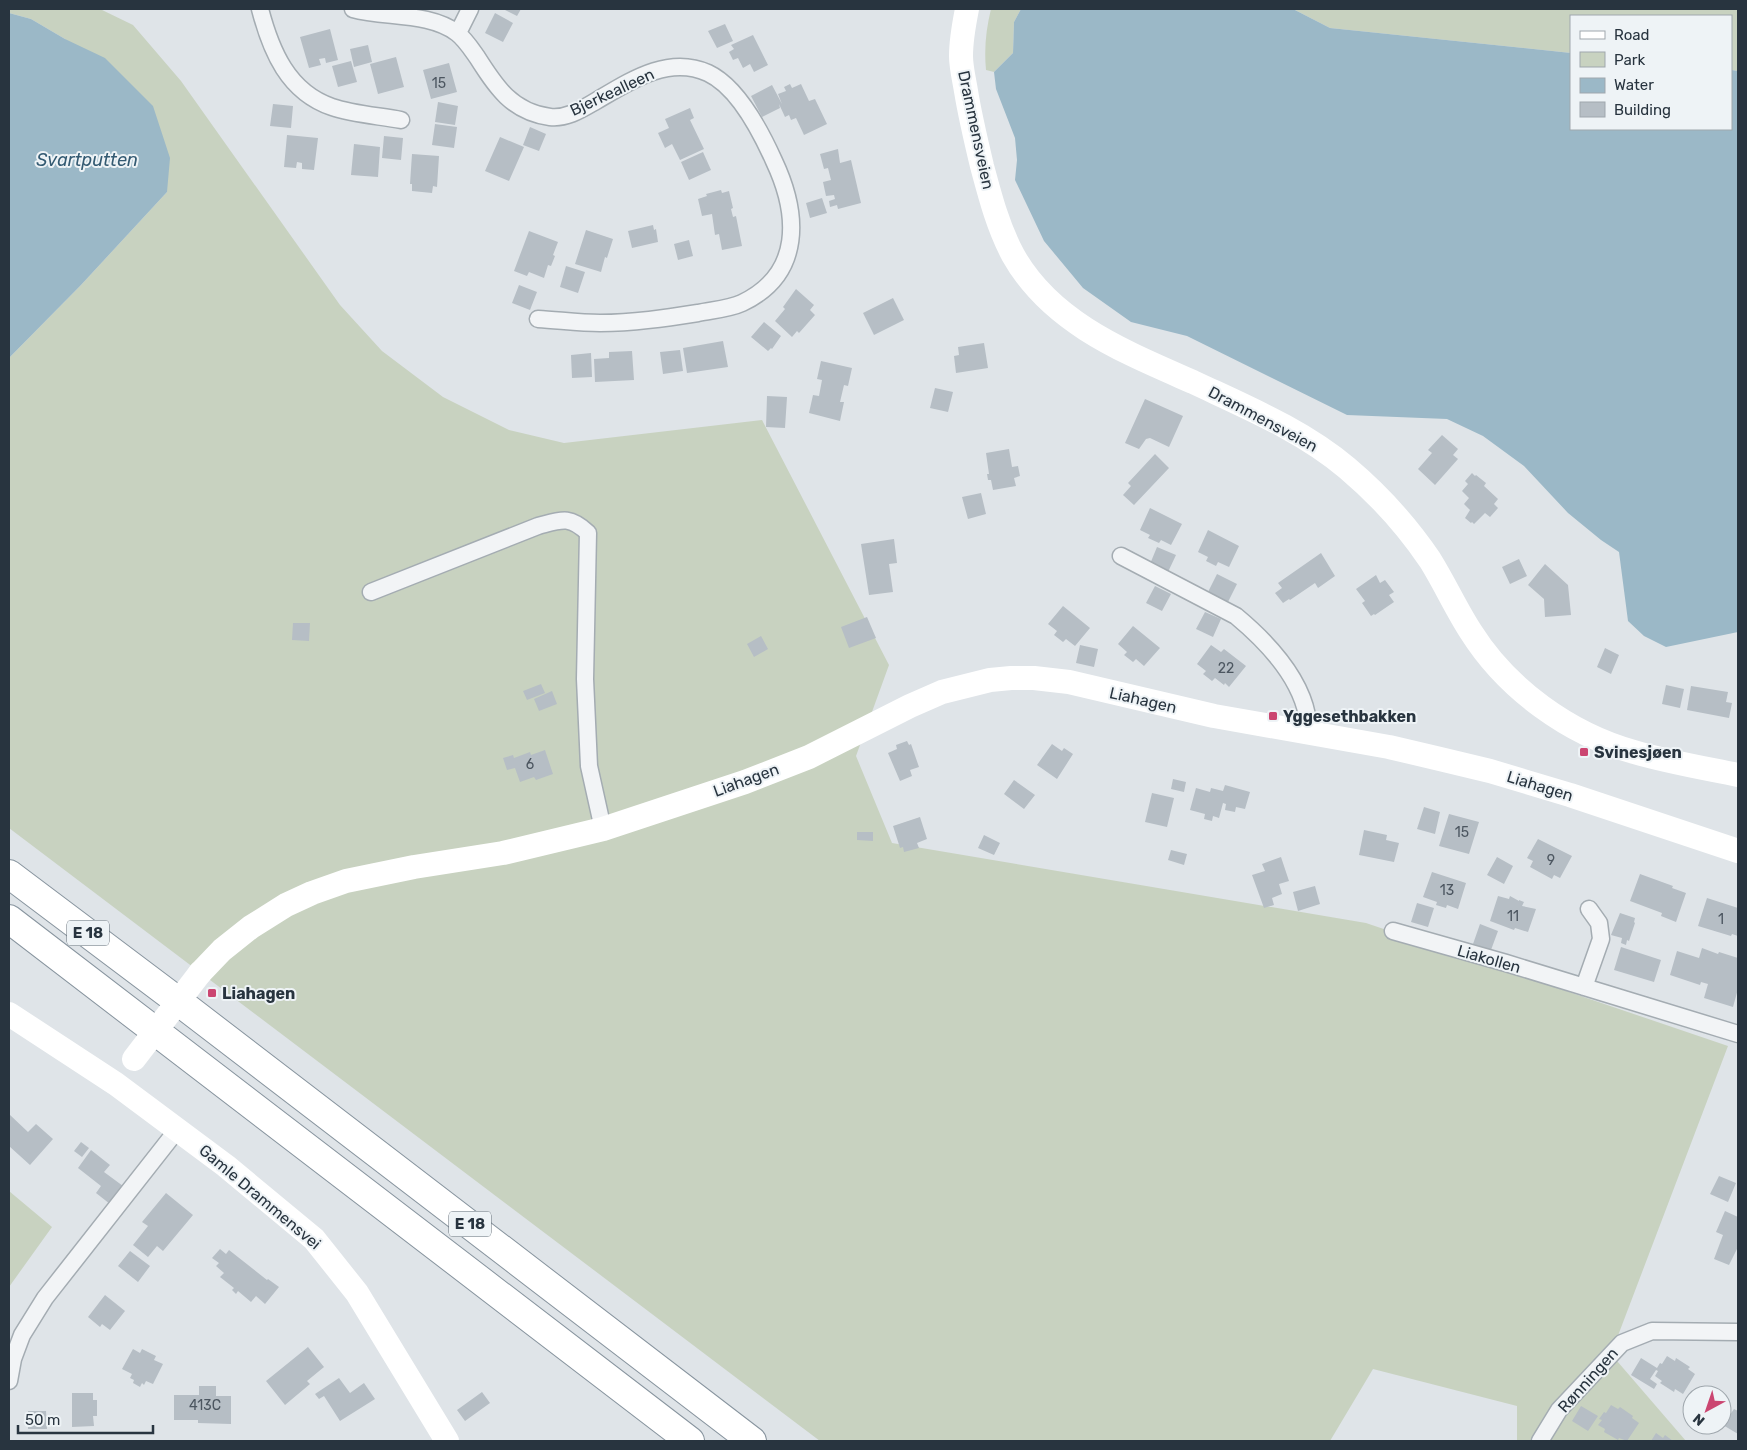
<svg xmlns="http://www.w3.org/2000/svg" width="1747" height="1450" font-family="Rubik,sans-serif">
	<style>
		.green { fill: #c8d2c0 }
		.water { fill: #9bb8c7 }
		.building { fill: #b6bec5 }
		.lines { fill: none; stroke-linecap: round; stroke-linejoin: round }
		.street-casing { stroke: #a4acb2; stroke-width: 19 }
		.highway-casing { stroke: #87949e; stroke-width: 30 }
		.street { stroke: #f2f4f6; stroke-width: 16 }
		.secondary { stroke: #fff; stroke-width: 24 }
		.highway { stroke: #fff; stroke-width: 28 }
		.secondary-bridge { stroke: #fff; stroke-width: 24 }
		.poi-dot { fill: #cb4671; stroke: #eef3f6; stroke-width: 2 }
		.labels { text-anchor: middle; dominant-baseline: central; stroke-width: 4; stroke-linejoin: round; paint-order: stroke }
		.number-label { font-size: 14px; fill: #4c5660 }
		.shield { fill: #eef3f6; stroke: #636d76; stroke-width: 1 }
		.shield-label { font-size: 15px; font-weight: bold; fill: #28343f }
		.street-label { font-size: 16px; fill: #28343f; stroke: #eef3f6 }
		.poi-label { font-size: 16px; font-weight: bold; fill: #28343f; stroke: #eef3f6; text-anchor: start }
		.water-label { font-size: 18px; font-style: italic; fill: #335a72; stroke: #eef3f6 }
	</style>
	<rect width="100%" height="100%" fill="#dfe4e8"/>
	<!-- green -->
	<path class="green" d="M9,9H100L133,25L181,81L340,305L382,351L443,397L509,430L564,443L762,420L889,665L856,756L892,843L1366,923L1728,1046L1611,1354L1686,1441H1517V1406L1373,1369L1330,1441H820L9,828V358L81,285L167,192L65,39L31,19L9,13Z
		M991,9H1021L1014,22L1013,53L994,72L986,70C984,49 986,29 991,9Z
		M1293,9H1738V71L1731,70V16H1571V53L1330,28Z
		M9,1191L52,1227L9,1287Z"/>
	<!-- water -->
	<path class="water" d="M1021,9H1293L1330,28L1571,53V129H1731V70L1738,71V632L1666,647L1644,636L1628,621L1619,552L1601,540L1568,513L1524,466L1483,436L1447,419L1347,415L1187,336L1131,322L1083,288L1044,241L1015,180L1017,160L1015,138L996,89L994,72L1013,53L1014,22Z
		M9,13L31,19L65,39L105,58L153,106L170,158L167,192L81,285L9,358Z"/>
	<!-- building -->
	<path class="building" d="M503,9H521L517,16Z
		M495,13L513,23L503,42L485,33Z
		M725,24L733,41L717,48L708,31Z
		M330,29L338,60L326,63L325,58L319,59L321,65L309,68L300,37Z
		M753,35L768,65L754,72L750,64L743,68L738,58L733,60L729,52L734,49L731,45Z
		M368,45L372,62L354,67L350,49Z
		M396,57L404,87L378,94L370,64Z
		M351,61L357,82L338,87L332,66Z
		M449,63L457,92L431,99L423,70Z
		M790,84L792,88L801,84L809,101L815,99L827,124L804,135L796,118L791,120L789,115L785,117L779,104L780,108L762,117L751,96L772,85L782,104L778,94L786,91L784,87Z
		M438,102L458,106L455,125L435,122Z
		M273,104L293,106L291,128L270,126Z
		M690,108L694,118L690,120L704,149L680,160L672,144L665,148L658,133L669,128L665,119Z
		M435,124L457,127L454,148L432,145Z
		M530,127L546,134L539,151L523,145Z
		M287,135L318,138L314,170L302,169V163L297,162L296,168L284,167Z
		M384,136L403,138L401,160L382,158Z
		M500,137L524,147L509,181L485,171Z
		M354,144L380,147L378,177L351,175Z
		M838,149L840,163L851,160L861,203L838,209L837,205L830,207L829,201L835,199L834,195L826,196L823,182L831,180L828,168L824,169L820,154Z
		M703,152L711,170L689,180L681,162Z
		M412,154L439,156L437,187L433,186L432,193L412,191V184H410Z
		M721,190L722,193L729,191L733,208L731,209L733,217L736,216L742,246L722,250L719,234L715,235L712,214L702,216L698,199L707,196L706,194Z
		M822,198L827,213L810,218L806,203Z
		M653,225L654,230L656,229L658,242L632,248L628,231Z
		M586,230L613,239L607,258L605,257L601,272L575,264Z
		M529,231L558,242L553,255L555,256L551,266L548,265L544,278L529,272L527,276L514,271Z
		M689,240L693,256L678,260L674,244Z
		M566,266L585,272L578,293L560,287Z
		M519,285L537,292L530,310L512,303Z
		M796,289L814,305L810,310L815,315L799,333L797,331L792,337L775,321L785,309L783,307Z
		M893,298L904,320L874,335L863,313Z
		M764,322L781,336L772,349L771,348L768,351L751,337Z
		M723,341L728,367L687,373L683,348Z
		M984,343L988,368L956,373L954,356L959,355L958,347Z
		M680,350L683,371L663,374L660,352Z
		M632,351L634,380L595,382L594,359L609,358V352Z
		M591,353L592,377L572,378L571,355Z
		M821,361L852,368L848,386L844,385L840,402H844L840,421L809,413L813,395L819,396L822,380L817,379Z
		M935,388L953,392L948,412L930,408Z
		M767,396L787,397L785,428L766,427Z
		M1145,399L1183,416L1169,447L1150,438L1146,439L1139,449L1125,443Z
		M1442,435L1458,449L1453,455L1458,459L1435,485L1418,469L1432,453L1428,450Z
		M1009,449L1012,467L1018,466L1020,476L1014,478L1016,486L993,490L991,480H988L987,474H989L986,453Z
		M1155,454L1169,468L1134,505L1123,495L1131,486L1128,483Z
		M1472,473L1475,476L1476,475L1486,483L1484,486L1498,499L1494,504L1498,508L1490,517L1485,513L1474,524L1472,522L1471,523L1465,518L1470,510L1464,504L1469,498L1462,491L1468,484L1465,481Z
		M981,493L986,514L968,519L962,497Z
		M1150,508L1182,524L1171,545L1161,540L1159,543L1148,538L1150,535L1140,530Z
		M1208,530L1239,546L1229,567L1218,562L1216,566L1206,561L1208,557L1198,552Z
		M894,539L897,563L889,564L893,592L869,595L861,544Z
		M1157,547L1176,555L1168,572L1150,564Z
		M1321,553L1335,576L1318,588L1315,583L1290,600L1289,599L1283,603L1275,593L1282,588L1278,583Z
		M1519,559L1527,576L1510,584L1502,567Z
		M1545,564L1568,585L1571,615L1545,617L1544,599L1528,585Z
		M1217,574L1237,584L1228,602L1208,592Z
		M1376,575L1380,583L1385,580L1394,592L1389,595L1394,602L1375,615L1374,614L1371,616L1362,603L1365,601L1356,589Z
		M1155,586L1171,594L1162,611L1146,603Z
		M1063,606L1090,628L1075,646L1066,639L1063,642L1054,635L1057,631L1048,624Z
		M1205,612L1221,619L1213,637L1196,629Z
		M867,617L876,638L849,648L841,627Z
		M293,623H310L309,641L292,640Z
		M1133,626L1160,648L1144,666L1136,659L1133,662L1124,655L1127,652L1118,644Z
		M761,636L768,649L754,657L747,644Z
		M1080,645L1098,649L1094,667L1076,663Z
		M1211,645L1221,652L1224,649L1246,666L1229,687L1225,683L1224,685L1215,678L1212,681L1203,674L1206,671L1197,664Z
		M1605,648L1619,655L1611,674L1597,667Z
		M541,684L545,693L527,700L523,691Z
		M1666,685L1684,689L1680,708L1662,704Z
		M1691,686L1728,692L1726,702L1732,703L1729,718L1687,710Z
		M552,691L557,704L539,711L534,699Z
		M907,741L909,745L911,744L919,767L910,770L912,776L900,781L888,753L897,749L896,745Z
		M1052,744L1062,751L1064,748L1073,754L1057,779L1037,765Z
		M545,750L553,774L536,780L534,777L520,782L515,768L507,770L503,758L513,755L514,758L530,752L531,755Z
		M1173,779L1186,782L1184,792L1171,789Z
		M1014,780L1035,795L1024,809L1004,794Z
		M1225,785L1250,792L1245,809L1236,807L1235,812L1225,810L1226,804L1223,803L1219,818L1213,816L1212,821L1204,819L1205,814L1190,810L1196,788L1210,792L1211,788L1223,791Z
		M1152,793L1174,798L1167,827L1145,822Z
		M1424,807L1440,812L1435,834L1417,829Z
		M1449,814L1479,822L1469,854L1439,846Z
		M920,817L927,839L917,843L919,848L904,852L903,847L900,848L893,826Z
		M1364,830L1387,835L1386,840L1399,843L1394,862L1359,855Z
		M857,832H873V841L857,840Z
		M984,835L1000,843L994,855L978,848Z
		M1538,839L1572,856L1560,878L1554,875L1552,879L1530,867L1533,861L1527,858Z
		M1171,850L1187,854L1184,865L1168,860Z
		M1281,857L1289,881L1279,884L1282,894L1272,898L1274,905L1264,908L1252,875L1265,871L1262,864Z
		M1497,857L1513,866L1504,884L1487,875Z
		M1432,872L1466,883L1458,909L1447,905L1446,908L1436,905L1437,902L1423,897Z
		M1640,874L1673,886L1672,888L1686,893L1676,922L1661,916L1662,913L1630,901Z
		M1315,886L1320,904L1298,911L1293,892Z
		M1498,896L1509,899L1510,896L1519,901V900L1524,902L1522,906L1536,909L1528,932L1515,928L1514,930L1490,921Z
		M1707,898L1738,908V936L1732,934L1731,936L1698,926Z
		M1417,903L1434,908L1428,927L1411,922Z
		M1620,913L1635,918L1634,922L1635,923L1629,941L1627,940L1626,945L1621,943L1622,938L1611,935Z
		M1480,924L1498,931L1491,950L1473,944Z
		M1621,947L1661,960L1654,982L1614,970Z
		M1702,948L1718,954L1719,952L1738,958V989L1733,1007L1704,998L1708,984L1701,982L1700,985L1670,975L1677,951L1699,958Z
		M9,1114L28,1132L36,1124L53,1139L30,1165L9,1146Z
		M81,1142L89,1148L82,1157L74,1151Z
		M91,1150L110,1165L104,1172L123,1186L110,1204L96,1193L101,1186L78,1168Z
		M1719,1176L1736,1183L1728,1202L1710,1194Z
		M166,1193L193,1215L163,1251L157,1246L148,1257L133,1245L148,1226L142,1222Z
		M1725,1211L1738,1217V1247L1729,1265L1714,1259L1723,1235L1716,1232Z
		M220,1249L226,1254L229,1250L267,1280L268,1279L279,1287L265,1304L256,1296L251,1302L238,1291L236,1294L232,1290L234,1288L220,1277L224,1273L216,1266L219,1263L212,1258Z
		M130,1251L150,1266L138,1282L118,1266Z
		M105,1295L125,1311L110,1330L102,1324L100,1327L88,1317Z
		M308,1347L324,1367L307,1381L310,1384L285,1405L266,1381Z
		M133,1349L140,1353L142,1349L156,1356L154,1360L163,1364L153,1384L146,1381L144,1385L142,1383L140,1387L133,1383L134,1380L130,1378L132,1374L122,1369Z
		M1667,1356L1675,1361L1676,1358L1690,1367L1688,1369L1695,1374L1683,1394L1675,1389L1674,1392L1660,1383L1662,1381L1655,1376L1658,1371L1656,1370L1650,1379L1657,1384L1654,1389L1631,1375L1641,1358L1657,1368L1660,1363L1662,1364Z
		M339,1378L350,1393L364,1383L375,1399L340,1421L324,1396L319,1399L315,1394Z
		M199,1386H216V1396H231V1424L198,1423V1420H174V1395H199Z
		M482,1392L490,1403L465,1421L457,1410Z
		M72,1393H93V1400H97V1416H93L94,1426L72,1427Z
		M1611,1405L1618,1409L1620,1407L1633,1416L1632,1418L1639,1423L1627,1441L1619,1438L1618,1440L1604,1432L1605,1429L1598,1425L1602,1420L1599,1419L1604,1412L1606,1413Z
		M1581,1406L1598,1416L1588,1431L1572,1421Z
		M1734,1409L1738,1411V1434L1723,1425Z
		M28,1411H46L47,1429H28Z
		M1656,1433L1663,1438L1665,1435L1673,1441H1651Z"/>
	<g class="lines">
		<defs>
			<path id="street" d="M260,9C271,51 288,92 332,107C352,114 380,116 401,120
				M353,9C385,18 429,12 457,33C465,39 472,50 477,57C496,87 512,112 550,117C567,119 582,109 596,101C630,81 668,55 708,73C738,87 761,132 774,161C799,214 803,274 742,303C729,309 712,310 698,313C666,318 633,323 600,323C579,323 558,320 538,319
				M458,33L470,9
				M1121,556L1236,616C1266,641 1299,675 1307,715C1308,721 1307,727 1307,734
				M371,592L538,526C561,520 569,515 588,533L585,679L589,766L603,829
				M1393,931L1506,963L1738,1034
				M1584,987L1601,939L1599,923L1589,909
				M9,1381L13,1359L22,1335L45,1298L177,1130
				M1540,1441L1559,1410L1622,1343L1652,1331L1738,1332"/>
			<path id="highway" d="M9,874L187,1008L752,1441
				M9,919L690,1441"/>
		</defs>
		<!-- street casing -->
		<use href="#street" class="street-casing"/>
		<!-- highway casing -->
		<use href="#highway" class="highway-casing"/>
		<!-- street -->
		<use href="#street" class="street"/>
		<!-- secondary -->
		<path class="secondary" d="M967,9C964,24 961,40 961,56C961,67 964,79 966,91C970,116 976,141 982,166C990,196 998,227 1013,255C1051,323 1125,352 1193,382C1246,407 1302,430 1347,468C1379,495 1407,526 1430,560C1445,584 1456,609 1471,632C1507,689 1569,734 1634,752C1668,762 1704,768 1738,775
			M200,973L222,950L251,927L286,905L312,893L346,881L414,867L503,853L603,829L745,782L809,757L910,706L942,692L990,680L1011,678H1034L1069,682L1214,716L1389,747L1440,759L1490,771L1570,795L1738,851
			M9,1014L116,1084L226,1166L314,1239L357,1293L447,1441"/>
		<!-- highway -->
		<use href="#highway" class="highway"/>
		<!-- secondary-bridge -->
		<path class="secondary-bridge" d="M134,1059L200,973"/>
	</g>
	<!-- markers -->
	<g class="poi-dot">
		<rect x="1268" y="711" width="10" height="10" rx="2.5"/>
		<rect x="1579" y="747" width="10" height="10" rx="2.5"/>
		<rect x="207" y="988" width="10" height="10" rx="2.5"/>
	</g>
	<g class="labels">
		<!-- number labels -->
		<g class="number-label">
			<text x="439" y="83">15</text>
			<text x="1226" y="668">22</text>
			<text x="530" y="764">6</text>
			<text x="1462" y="832">15</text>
			<text x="1551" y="860">9</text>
			<text x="1447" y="890">13</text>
			<text x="1513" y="916">11</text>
			<text x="1721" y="919">1</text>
			<text x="205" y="1405">413C</text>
		</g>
		<!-- shield labels -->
		<g class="shield">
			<rect x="67" y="920.5" width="42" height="25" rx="4"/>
			<rect x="449" y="1211.5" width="42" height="25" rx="4"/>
		</g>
		<g class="shield-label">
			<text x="88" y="933">E 18</text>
			<text x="470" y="1224">E 18</text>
		</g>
		<!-- street labels -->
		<g class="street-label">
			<text transform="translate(612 92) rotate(-25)">Bjerkealleen</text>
			<text transform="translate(976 130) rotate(78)">Drammensveien</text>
			<text transform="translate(1263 419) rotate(28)">Drammensveien</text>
			<text transform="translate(1143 700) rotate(13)">Liahagen</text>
			<text transform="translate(746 780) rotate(-20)">Liahagen</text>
			<text transform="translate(1540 786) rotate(17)">Liahagen</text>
			<text transform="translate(1489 959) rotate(16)">Liakollen</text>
			<text transform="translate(260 1197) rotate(40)">Gamle Drammensvei</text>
			<text transform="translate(1588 1380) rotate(-48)">Rønningen</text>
		</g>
		<!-- poi labels -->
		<g class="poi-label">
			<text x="1283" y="716">Yggesethbakken</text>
			<text x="1594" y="752">Svinesjøen</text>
			<text x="222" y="993">Liahagen</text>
		</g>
		<!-- water labels -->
		<g class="water-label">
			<text x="87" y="160">Svartputten</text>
		</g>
	</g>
	<!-- border -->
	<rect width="1747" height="1450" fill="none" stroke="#28343f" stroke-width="20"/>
	<!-- legend -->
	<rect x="1570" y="15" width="162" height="115" fill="#eef3f6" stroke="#9fa7ad"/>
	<rect x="1580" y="31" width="25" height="8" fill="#ffffff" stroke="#9fa7ad"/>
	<text x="1614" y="40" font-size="15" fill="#28343f">Road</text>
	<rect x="1580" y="52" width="25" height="15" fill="#c8d2c0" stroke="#9fa7ad"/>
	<text x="1614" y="65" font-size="15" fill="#28343f">Park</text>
	<rect x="1580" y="78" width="25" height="15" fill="#9bb8c7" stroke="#9fa7ad"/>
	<text x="1614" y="90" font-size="15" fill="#28343f">Water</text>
	<rect x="1580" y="102" width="25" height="15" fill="#b6bec5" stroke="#9fa7ad"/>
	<text x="1614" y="115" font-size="15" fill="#28343f">Building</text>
	<!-- north arrow -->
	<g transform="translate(1707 1410) rotate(220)"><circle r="24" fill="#eef3f6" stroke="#9fa7ad"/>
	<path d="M0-4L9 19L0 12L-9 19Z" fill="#cb4671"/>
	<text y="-8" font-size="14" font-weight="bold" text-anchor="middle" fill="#28343f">N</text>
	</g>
	<!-- scale -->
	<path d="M18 1425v8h135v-8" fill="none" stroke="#28343f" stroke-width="2.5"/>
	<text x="25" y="1425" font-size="15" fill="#28343f" stroke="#eef3f6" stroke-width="4" paint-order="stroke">50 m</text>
</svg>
